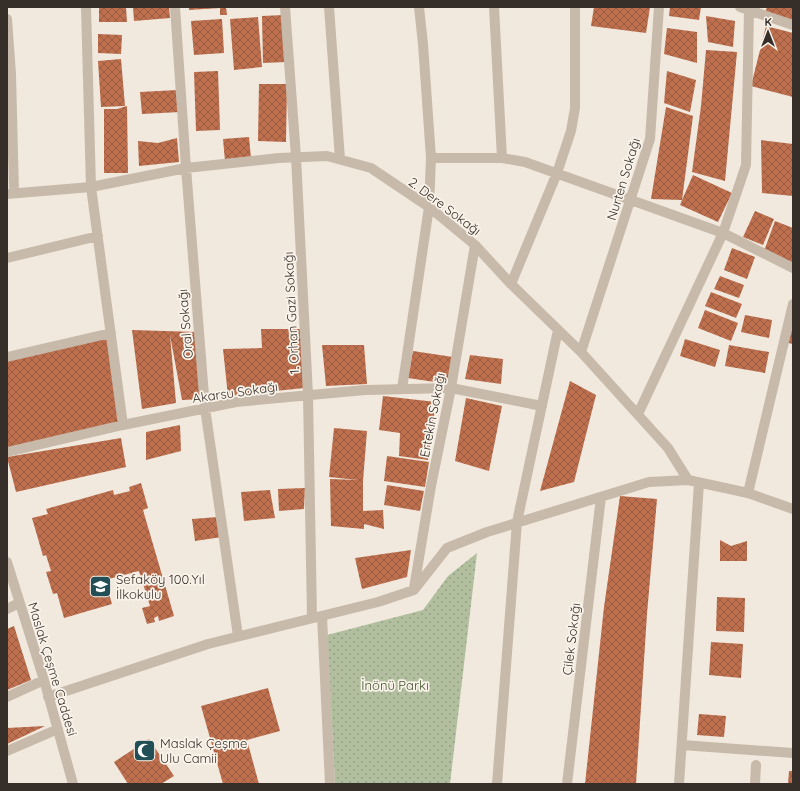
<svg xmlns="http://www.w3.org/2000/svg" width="800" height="791" font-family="Quicksand,sans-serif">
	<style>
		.park { fill: url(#park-dots) }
		.building { fill: url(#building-cross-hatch) }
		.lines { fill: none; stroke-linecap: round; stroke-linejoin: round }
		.minor { stroke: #c8baaa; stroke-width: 10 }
		.labels { text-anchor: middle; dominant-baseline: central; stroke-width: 3.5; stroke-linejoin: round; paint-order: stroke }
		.street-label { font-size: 13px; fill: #362e29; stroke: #f9f3ea }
		.poi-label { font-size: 13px; fill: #362e29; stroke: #f9f3ea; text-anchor: start }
		.park-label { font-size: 13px; fill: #44532f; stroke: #f9f3ea }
	</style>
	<defs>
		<pattern id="park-dots" width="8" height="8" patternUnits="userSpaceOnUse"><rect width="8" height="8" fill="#b2bf9f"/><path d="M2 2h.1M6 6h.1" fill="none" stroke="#929c82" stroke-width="1.8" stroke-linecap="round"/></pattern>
		<pattern id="building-cross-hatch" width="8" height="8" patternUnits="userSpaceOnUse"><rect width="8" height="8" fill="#be704e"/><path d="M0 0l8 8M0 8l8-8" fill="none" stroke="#9b5c41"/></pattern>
	</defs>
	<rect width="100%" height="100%" fill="#f1e9de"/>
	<!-- park -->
	<path class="park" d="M477,553L450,784H335L327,635L423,610L448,576Z"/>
	<!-- building -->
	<path class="building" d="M99,7H126L127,22H99Z
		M133,7H169L170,18L134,21Z
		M189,7H226L227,15H220V8L189,10Z
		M594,7H650L646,33L591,26Z
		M670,7H701L699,20L669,16Z
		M767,7H793V21L765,13Z
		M284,15L286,62L263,63L262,16Z
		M706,16L735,21L733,47L708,42Z
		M258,17L262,67L234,70L230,19Z
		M222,19L224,53L194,55L191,21Z
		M766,26L793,33V97L751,86Z
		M667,28L697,32V63L664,54Z
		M98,34L122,35L121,54L98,53Z
		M706,50L737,52L725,181L692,172L701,106Z
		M121,59L125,106L101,107L98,61Z
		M218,71L220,130L196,131L194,72Z
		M667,71L696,80L690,112L664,103Z
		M259,84H287L286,142L258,141Z
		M178,90L180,112L142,114L140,92Z
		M127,106L128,173H104V109H117Z
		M666,107L693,116L682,200L693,175L732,193L718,222L680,205L682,200L651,199Z
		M249,137L251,158L225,161L223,139Z
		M177,138L179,162L139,166L138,141L158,143Z
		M761,140L793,144V196L762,193Z
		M755,211L774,219L763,245L743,237Z
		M775,221L793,228V263L764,251Z
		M732,248L755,257L747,279L724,270Z
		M720,276L744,285L739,298L714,289Z
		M711,292L742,304L736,318L705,306Z
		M705,310L738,323L731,341L698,328Z
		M745,315L772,320L769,338L741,332Z
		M793,324V344L788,343Z
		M261,329H301L304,388L228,396L223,349L262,348Z
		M132,330L196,332L204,399L182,400L170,335L176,403L142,409Z
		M111,333L123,425L7,452V357Z
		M685,339L720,350L715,367L680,356Z
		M322,345H364L367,384L326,386Z
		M729,345L769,352L765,373L725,366Z
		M413,351L453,357L448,384L408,378Z
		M470,355L503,359L501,384L465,379Z
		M570,381L596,395L574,482L540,491Z
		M383,396L436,402L428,460L399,456L400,433L379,430Z
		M466,398L502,406L489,471L455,461Z
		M180,425L181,451L146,460V432Z
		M334,428L367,431L363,481V511L383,510L384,529L364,524V529L331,526L330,479L358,480L329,477Z
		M121,438L126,467L16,492L7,457Z
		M387,456L429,462L425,487L384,481Z
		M141,483L148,508L143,510L174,616L159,621L158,616L154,618L155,622L147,624L142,608L150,606L139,571L105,580L112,604L64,618L57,593L53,594L46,572L51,571L46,555L43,556L32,518L48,514L46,509L113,490L114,495L130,491L129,487Z
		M387,485L424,491L420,511L384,505Z
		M305,488L304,509L279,511L278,489Z
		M270,490L275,518L244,521L241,492Z
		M620,496L657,499L647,614L636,784H585L604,607Z
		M218,517L222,537L195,541L192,519Z
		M720,540L731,546L747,541V561H720Z
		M411,550L407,577L362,589L355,558Z
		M717,597L745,598L744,632L716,631Z
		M14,626L31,680L7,690V629Z
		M711,642L743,644L741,678L709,675Z
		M268,688L280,731L247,740L259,784H223L201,706Z
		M699,714L726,716L724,737L697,735Z
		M45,726L7,744V728Z
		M149,739L174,776L161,784H128L114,762Z
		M789,771H793V784H788Z"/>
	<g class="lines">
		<!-- minor -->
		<path class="minor" d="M86,7L91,187L123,425
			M175,7L186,168L205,408L238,636
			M285,7L296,157L308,395L312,618
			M329,7L340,159
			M494,7L502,158
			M740,7L793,25
			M7,19L11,74L14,192
			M431,158H502L525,162L723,233L793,268
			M7,194L91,187L186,168L279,158L327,156L371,168L429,207L475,245L511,284L581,352L668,448L688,480
			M7,258L98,236
			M511,284L557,173L571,131L575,108V7
			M581,352L650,139L659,7
			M7,357L111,333
			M402,389L429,207L431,158L423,44L419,7
			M638,414L723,233L746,165L749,10
			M7,452L123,425L236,402L365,390L451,388L542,406
			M748,493L793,304
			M7,562L44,680L73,784
			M414,588L431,486L451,388L475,245
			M7,609L19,603
			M322,616L330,784
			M7,697L44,680
			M48,697L208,644L378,602L414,590L447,548L487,532L649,482L688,480L748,493L793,509
			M682,745L793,753
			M7,751L58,729
			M497,784L517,522L558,330
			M567,784L601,497
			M679,784L699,483
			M755,784L756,765"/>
	</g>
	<!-- icons -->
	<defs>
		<symbol id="school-square" viewBox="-11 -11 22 22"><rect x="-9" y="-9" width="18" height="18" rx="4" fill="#214f55" stroke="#f9f3ea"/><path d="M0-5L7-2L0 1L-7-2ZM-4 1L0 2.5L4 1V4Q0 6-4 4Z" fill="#fff"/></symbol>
		<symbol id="mosque-square" viewBox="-11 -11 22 22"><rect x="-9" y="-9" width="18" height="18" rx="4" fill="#214f55" stroke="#f9f3ea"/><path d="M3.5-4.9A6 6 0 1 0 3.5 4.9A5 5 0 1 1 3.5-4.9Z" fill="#fff"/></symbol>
	</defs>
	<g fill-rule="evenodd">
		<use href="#school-square" x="88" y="574" width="25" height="25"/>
		<use href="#mosque-square" x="132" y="738" width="25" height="25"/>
	</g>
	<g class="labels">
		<!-- street labels -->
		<g class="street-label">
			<text transform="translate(623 179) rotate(-73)">Nurten Sokağı</text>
			<text transform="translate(445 206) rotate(37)">2. Dere Sokağı</text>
			<text transform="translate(291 313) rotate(-93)">1. Orhan Gazi Sokağı</text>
			<text transform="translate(185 324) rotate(-95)">Oral Sokağı</text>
			<text transform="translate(235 392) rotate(-8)">Akarsu Sokağı</text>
			<text transform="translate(432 415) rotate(-79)">Ertekin Sokağı</text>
			<text transform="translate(571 639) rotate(-83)">Çilek Sokağı</text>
			<text transform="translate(53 669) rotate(73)">Maslak Çeşme Caddesi</text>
		</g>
		<!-- poi labels -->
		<g class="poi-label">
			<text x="116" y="579">Sefaköy 100.Yıl<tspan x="116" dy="15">İlkokulu</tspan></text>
			<text x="160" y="743">Maslak Çeşme<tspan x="160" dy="15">Ulu Camii</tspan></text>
		</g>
		<!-- park labels -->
		<g class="park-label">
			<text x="395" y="685">İnönü Parkı</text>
		</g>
	</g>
	<!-- border -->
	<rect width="800" height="791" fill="none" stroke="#362e29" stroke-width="16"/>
	<!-- north arrow -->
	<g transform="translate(768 32)" stroke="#f9f3ea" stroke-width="3" paint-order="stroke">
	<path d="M0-3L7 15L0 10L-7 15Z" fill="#362e29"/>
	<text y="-6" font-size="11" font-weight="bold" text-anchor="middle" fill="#362e29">K</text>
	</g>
</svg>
